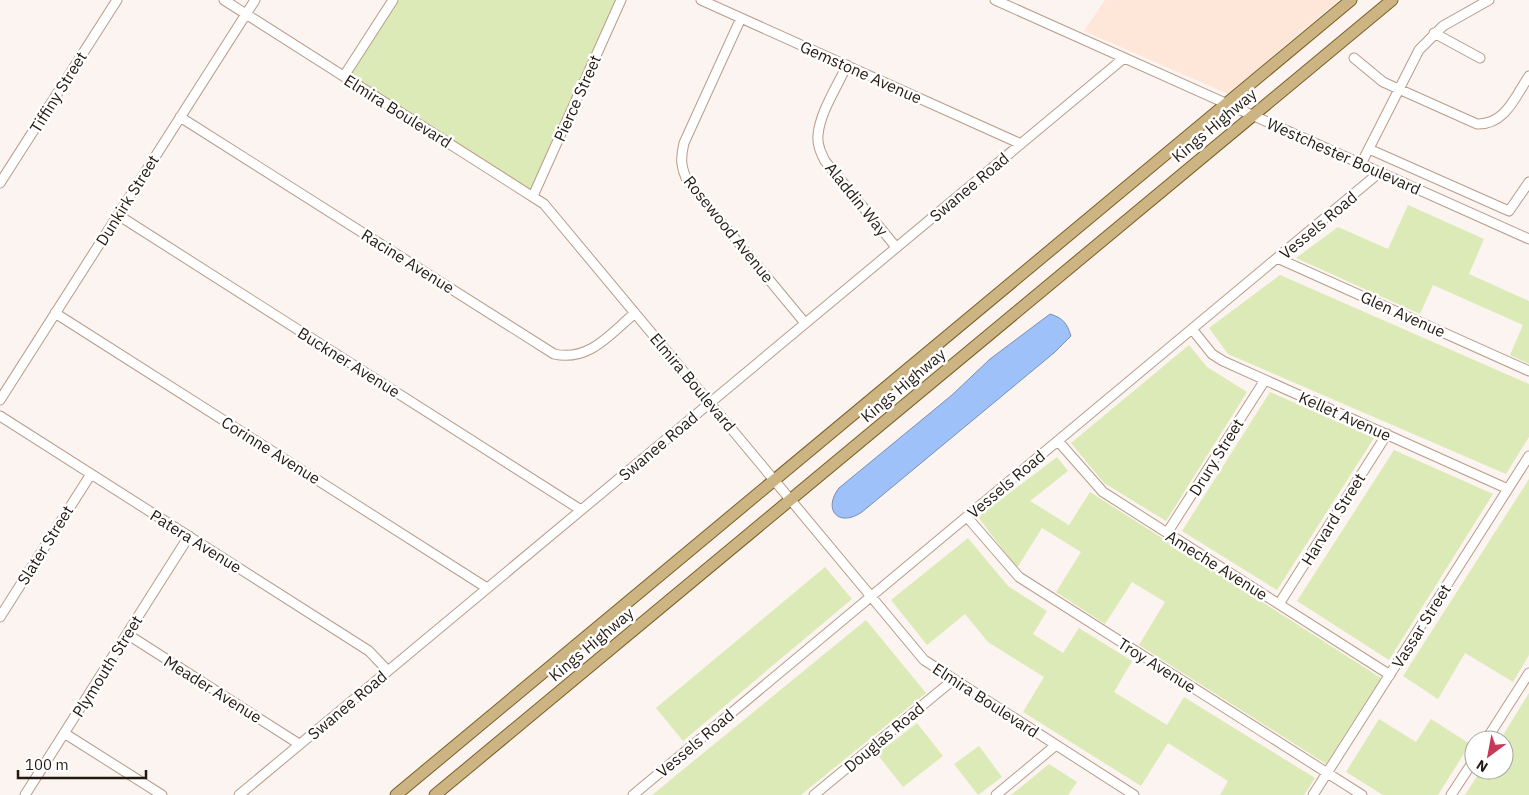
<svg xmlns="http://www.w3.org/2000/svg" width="1529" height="795" font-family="'IBM Plex Sans',sans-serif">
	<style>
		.built { fill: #fee7d8 }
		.green { fill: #dceab7 }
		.water { fill: #9ec1f9; stroke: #798fb4 }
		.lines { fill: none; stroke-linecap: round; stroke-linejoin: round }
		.minor-casing { stroke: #b99c89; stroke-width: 11 }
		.major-casing { stroke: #7b5f24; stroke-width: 13 }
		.minor { stroke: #fff; stroke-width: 9 }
		.major { stroke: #ccb582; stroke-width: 11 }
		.labels { text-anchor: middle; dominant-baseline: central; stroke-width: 5; stroke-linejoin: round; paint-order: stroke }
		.street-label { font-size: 16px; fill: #241a12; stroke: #fff }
	</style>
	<rect width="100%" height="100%" fill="#fbf4f0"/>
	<!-- built -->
	<path class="built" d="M1105,0H1339L1228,94L1084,31Z"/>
	<!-- green -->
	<path class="green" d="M399,0H616L531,191L351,75Z
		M1408,205L1484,239L1469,274L1529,301V364L1510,355L1523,325L1433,285L1420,314L1296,258L1338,227L1388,249Z
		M1280,275L1529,384V437L1506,474L1228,354L1209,328Z
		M1189,345L1207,367L1247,392L1166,521L1104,483L1071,443Z
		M1270,392L1374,438L1277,590L1182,531Z
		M1394,450L1493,494L1389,660L1297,601Z
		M1057,457L1068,471L1030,501L1069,525L1090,492L1381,678L1326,764L1139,645L1165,602L1132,582L1105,624L1056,592L1081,552L1042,528L1017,568L978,517Z
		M1529,479V655L1513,682L1465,653L1438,699L1403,676Z
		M968,538L1008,586L1047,611L1033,634L1063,653L1079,628L1132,661L1114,692L1167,725L1184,697L1315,778L1304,795H1220L1228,781L1168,743L1141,786L1023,712L1044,677L988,642L965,614L927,645L891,600Z
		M825,567L852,599L683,741L656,708Z
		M866,620L926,693L801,795H652Z
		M1529,693V795H1465L1481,770H1504V740H1500Z
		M1379,719L1416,742L1431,719L1470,744L1438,795H1383L1346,772Z
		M917,723L943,756L903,787L877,754Z
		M979,746L1002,777L978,795L954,764Z
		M1049,764L1077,782L1068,795H1011Z"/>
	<!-- water -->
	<path class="water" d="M1050,314C1063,318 1067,323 1071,336L1055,352L862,512C839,528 822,510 839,488L952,395L990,359Z"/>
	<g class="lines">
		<defs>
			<path id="minor" d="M224,0L544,204L924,660L1134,795
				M701,0L1021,144
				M995,0L1529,239
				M741,18L684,143C680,159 681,168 688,182L805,323
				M1434,33L1480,58
				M1354,58L1383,82L1477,124C1505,125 1515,97 1529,76
				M847,65C837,87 820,112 818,135C817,145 821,153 825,161L896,247
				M344,76L393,0
				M180,117L554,354C589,362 610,334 635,313
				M1369,149L1509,211L1529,182
				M1361,164L1419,50L1443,26L1489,0
				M0,183L117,0
				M533,196L621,0
				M118,215L581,510
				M1277,258L1529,371
				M55,313L487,588
				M1192,329L1212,354L1223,361L1508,489
				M0,400L255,0
				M0,416L369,651L388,671
				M1058,441L1103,492L1390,675
				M967,517L1019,577L1362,795
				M1167,533L1265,380
				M1279,604L1387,434
				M0,617L91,474
				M127,634L299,744
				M64,733L162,795
				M1486,740L1529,673
				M25,795L189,536
				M239,795L1124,58
				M633,795L1380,172
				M814,795L953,680
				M996,795L1056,745
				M1313,795L1529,456
				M1451,795L1474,760"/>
			<path id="major" d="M396,795L1351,0
				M435,795L1392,0"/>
		</defs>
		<!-- minor casing -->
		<use href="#minor" class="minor-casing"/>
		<!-- major casing -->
		<use href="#major" class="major-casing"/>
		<!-- minor -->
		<use href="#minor" class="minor"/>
		<!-- major -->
		<use href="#major" class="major"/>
	</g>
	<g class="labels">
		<!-- street labels -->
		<g class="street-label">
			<text transform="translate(861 72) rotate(24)">Gemstone Avenue</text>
			<text transform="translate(58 92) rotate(-58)">Tiffiny Street</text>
			<text transform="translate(577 98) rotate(-66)">Pierce Street</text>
			<text transform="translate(398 111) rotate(32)">Elmira Boulevard</text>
			<text transform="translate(1214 125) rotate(-40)">Kings Highway</text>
			<text transform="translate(1344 156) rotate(24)">Westchester Boulevard</text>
			<text transform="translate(969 187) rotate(-40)">Swanee Road</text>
			<text transform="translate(857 199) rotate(51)">Aladdin Way</text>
			<text transform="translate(127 200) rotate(-58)">Dunkirk Street</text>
			<text transform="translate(1318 225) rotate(-40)">Vessels Road</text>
			<text transform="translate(729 229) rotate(51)">Rosewood Avenue</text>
			<text transform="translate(408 261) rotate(32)">Racine Avenue</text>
			<text transform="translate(1403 314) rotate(24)">Glen Avenue</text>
			<text transform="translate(349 362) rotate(32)">Buckner Avenue</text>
			<text transform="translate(693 382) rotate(50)">Elmira Boulevard</text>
			<text transform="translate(903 385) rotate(-40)">Kings Highway</text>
			<text transform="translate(1345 416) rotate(24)">Kellet Avenue</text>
			<text transform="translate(658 446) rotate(-40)">Swanee Road</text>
			<text transform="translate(271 450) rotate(32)">Corinne Avenue</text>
			<text transform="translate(1216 457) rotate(-58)">Drury Street</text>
			<text transform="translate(1006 484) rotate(-40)">Vessels Road</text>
			<text transform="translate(1333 519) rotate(-58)">Harvard Street</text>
			<text transform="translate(196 541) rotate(32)">Patera Avenue</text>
			<text transform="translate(45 545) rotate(-58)">Slater Street</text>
			<text transform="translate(1217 565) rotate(32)">Ameche Avenue</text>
			<text transform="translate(1421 626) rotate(-58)">Vassar Street</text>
			<text transform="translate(591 644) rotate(-40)">Kings Highway</text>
			<text transform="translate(1157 665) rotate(32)">Troy Avenue</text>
			<text transform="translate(107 666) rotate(-58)">Plymouth Street</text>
			<text transform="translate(213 689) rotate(32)">Meader Avenue</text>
			<text transform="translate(986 700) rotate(33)">Elmira Boulevard</text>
			<text transform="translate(347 705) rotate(-40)">Swanee Road</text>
			<text transform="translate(884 737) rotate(-40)">Douglas Road</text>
			<text transform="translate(695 743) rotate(-40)">Vessels Road</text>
		</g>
	</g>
	<!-- north arrow -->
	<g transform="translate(1489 755) rotate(212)"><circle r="24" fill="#ffffff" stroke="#a7a3a0"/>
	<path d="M0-4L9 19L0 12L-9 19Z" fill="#c83857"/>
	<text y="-8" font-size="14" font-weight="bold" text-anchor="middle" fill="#241a12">N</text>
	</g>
	<!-- scale -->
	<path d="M18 770v8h128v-8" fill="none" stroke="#241a12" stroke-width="2.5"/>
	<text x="25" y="770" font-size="15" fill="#241a12" stroke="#ffffff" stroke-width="4" paint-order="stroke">100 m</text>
</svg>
